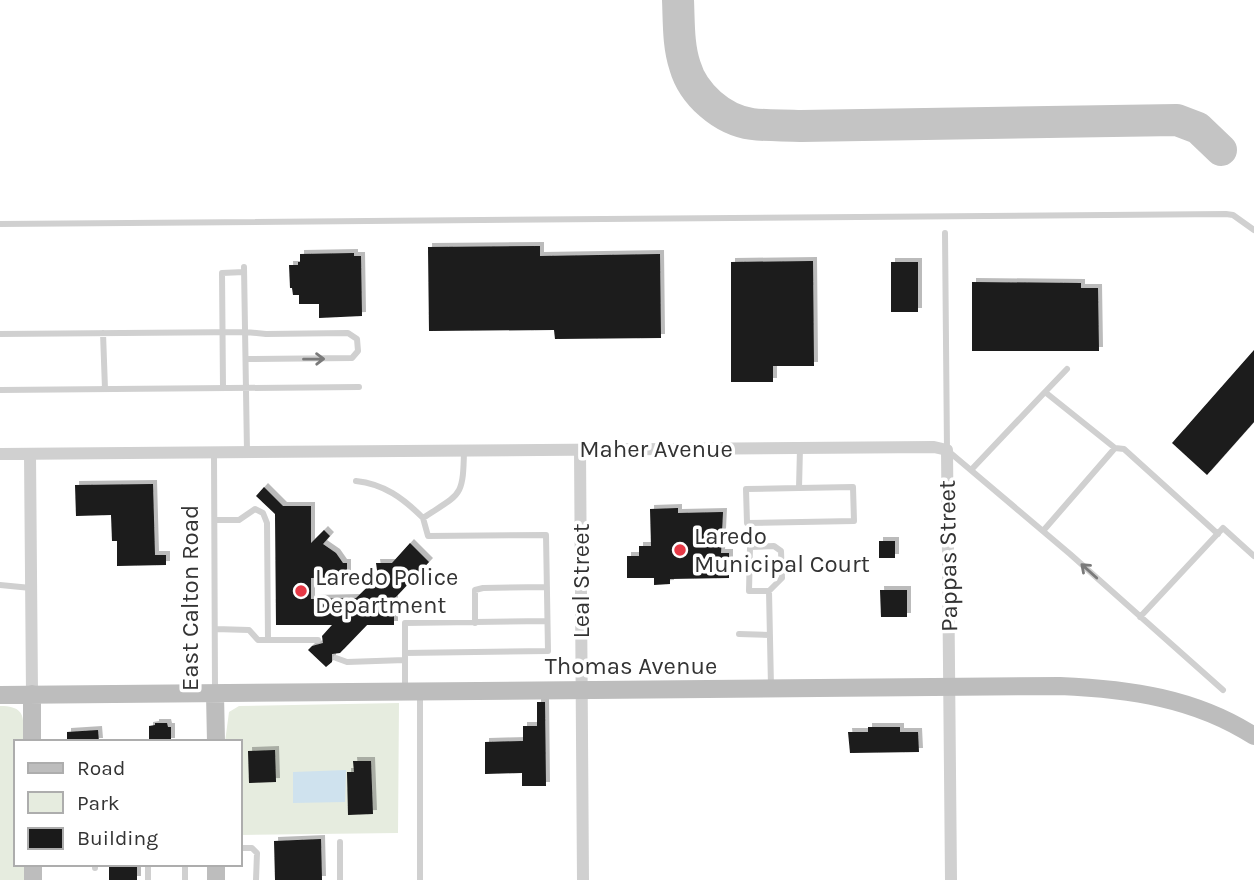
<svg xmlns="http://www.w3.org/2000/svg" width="1254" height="880" font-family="Karla,sans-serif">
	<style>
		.green { fill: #e6ecdf }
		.water { fill: #cfe2ee }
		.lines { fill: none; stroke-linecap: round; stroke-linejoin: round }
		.taxiway { stroke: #c4c4c4; stroke-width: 32 }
		.building { fill: #1a1a1a; filter: url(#shadow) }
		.lane { stroke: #d0d0d0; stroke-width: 6 }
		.street { stroke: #d0d0d0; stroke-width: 12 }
		.secondary { stroke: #bdbdbd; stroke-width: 18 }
		.oneway { stroke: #7a7a7a }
		.poi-dot { fill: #e63946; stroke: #fff; stroke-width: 2.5 }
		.labels { text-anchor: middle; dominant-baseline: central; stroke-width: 7; stroke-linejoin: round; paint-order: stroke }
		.street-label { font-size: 24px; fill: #333; stroke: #fff }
		.poi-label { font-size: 24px; fill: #333; stroke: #fff; text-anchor: start }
	</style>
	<defs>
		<filter id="shadow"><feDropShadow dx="4" dy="-4" stdDeviation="0" flood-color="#0004"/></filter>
	</defs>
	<rect width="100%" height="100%" fill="#fff"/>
	<!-- green -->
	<path class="green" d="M399,703L398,833L240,835V742H225L229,712L239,706Z
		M0,706C28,706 23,720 23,742H16V864H24V880H0Z"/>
	<!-- water -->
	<path class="water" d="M346,770L345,802L293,803V772Z"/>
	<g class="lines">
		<!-- taxiway -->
		<path class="taxiway" d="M678,0C679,22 678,45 685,66C693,94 722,120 752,124C768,126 785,125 801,126L1177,120L1198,128L1221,150"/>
	</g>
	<!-- building -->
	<path class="building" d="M540,246V256L660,254L661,338L555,339L554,330L429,331L428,247Z
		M354,253V256H361L362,316L319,318V304H299V295H293L292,288H290L289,265H298V262H300V254Z
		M813,261L814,366H773V382H731V262Z
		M891,262H918V312H891Z
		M972,282L1081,283V288H1098L1099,351H972Z
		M1254,350V422L1207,475L1172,443Z
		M153,484L155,555H166V565L117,566V541H112L111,515L76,516L75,485Z
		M264,487L283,506H311V543L324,530L330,536L323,544L336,553L343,563H347V577L311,578V599L356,598L378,577L376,563H392L410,543L429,562L394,599V625H367L340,653L332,654V662L326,667L308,650L312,646L323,643L322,636L332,625H276L275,514L256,496Z
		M678,508V513L723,512L721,553H729V578L670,579V584L654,585V578H627V556H639V546H651L650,509Z
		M879,541H895V558H879Z
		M880,590H907V617H881Z
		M537,702H545L546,786H522V773L485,774V742L523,741V726H537Z
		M155,723H167L168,727H171V742H149V726L155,725Z
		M868,727H900V732H918L919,752L850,753L848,732H868Z
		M98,730L99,742H67V732Z
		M275,750L276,782L249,783L248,751Z
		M353,761H371L373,814L348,815L347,772H354Z
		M321,839L322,880H275L274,841Z
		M109,864H137V880H109Z"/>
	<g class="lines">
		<!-- lane -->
		<path class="lane" d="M0,224L1226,214L1233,215L1254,230
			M945,233L947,450L1070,554L1223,690
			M244,267L247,452
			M103,333L105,389
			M0,334L245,332L266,334L348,333L357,339L358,351L352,358L246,359
			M223,388L222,273L244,272
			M0,390L359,387
			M1045,392L1067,369
			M214,454L215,690
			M972,469L1045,392L1115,448
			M356,481C384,484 403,498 423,518C461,493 463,498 464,451
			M799,488L853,487L854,521L747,523L746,489L799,488L800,448
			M215,520H239L255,509L263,513L267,523L268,640
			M1043,531L1115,448L1124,449L1218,534
			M774,546L781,551L782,578L769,591H749L750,547Z
			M0,585L31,588
			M769,591L771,687
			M1140,617L1223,528L1254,556
			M475,623V590L483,588L547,587
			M215,629L249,630L258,640H318
			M739,634L770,635
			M405,653V623L547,621
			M336,658L347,662L405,660
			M405,690V653L548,651L546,535L428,536L423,518
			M340,842V880
			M240,848H252L257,853L256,880
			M95,864V868
			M148,864V880
			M185,864V880
			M420,880V693"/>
		<!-- street -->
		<path class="street" d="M580,450L583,880
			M0,454L934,447L947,450L951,880
			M30,454L32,694"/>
		<!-- secondary -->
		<path class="secondary" d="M32,694V742
			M215,694L216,742
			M0,695L1060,686C1129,689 1195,698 1254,736
			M33,864V880
			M216,864V880"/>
	</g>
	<!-- one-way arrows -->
	<defs><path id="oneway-shaft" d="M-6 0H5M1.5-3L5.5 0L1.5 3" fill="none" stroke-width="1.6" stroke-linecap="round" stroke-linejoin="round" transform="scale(1.75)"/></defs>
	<g class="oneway">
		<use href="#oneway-shaft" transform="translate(314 359) rotate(-1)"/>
		<use href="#oneway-shaft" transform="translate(1089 571) rotate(-138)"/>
	</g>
	<!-- markers -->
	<g class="poi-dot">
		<circle cx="680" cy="550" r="7"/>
		<circle cx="301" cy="591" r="7"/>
	</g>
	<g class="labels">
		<!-- street labels -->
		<g class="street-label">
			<text x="656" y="449">Maher Avenue</text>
			<text transform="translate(948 556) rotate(-91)">Pappas Street</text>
			<text transform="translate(581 581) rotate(-90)">Leal Street</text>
			<text transform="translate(190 598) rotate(-90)">East Calton Road</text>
			<text x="631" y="666">Thomas Avenue</text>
		</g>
		<!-- poi labels -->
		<g class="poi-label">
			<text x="694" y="536">Laredo<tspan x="694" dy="28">Municipal Court</tspan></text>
			<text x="315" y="577">Laredo Police<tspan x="315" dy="28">Department</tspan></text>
		</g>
	</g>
	<!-- legend -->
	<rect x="14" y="740" width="228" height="126" fill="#ffffff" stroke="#adadad" stroke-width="2"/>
	<rect x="28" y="763" width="35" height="10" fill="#bdbdbd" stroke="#adadad" stroke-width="2"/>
	<text x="77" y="775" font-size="21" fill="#333333">Road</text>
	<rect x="28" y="792" width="35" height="21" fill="#e6ecdf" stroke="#adadad" stroke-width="2"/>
	<text x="77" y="810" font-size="21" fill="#333333">Park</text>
	<rect x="28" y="828" width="35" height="21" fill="#1a1a1a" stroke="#adadad" stroke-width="2"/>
	<text x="77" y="845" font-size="21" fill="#333333">Building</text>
</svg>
